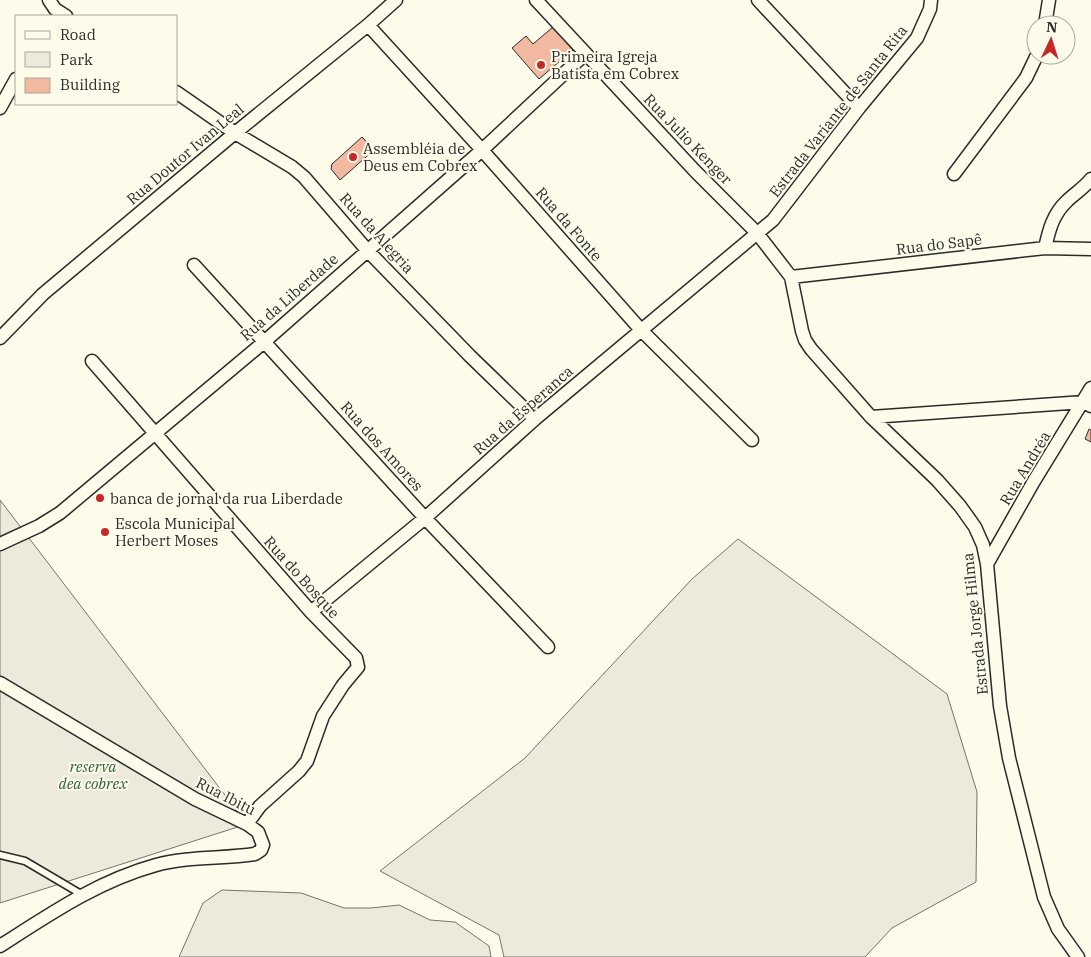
<svg xmlns="http://www.w3.org/2000/svg" width="1091" height="957" font-family="'IBM Plex Serif',serif">
	<style>
		.green { fill: #ecebdb; stroke: #74746e }
		.building { fill: #f2b8a0; stroke: #2b2b2b }
		.lines { fill: none; stroke-linecap: round; stroke-linejoin: round }
		.service-casing { stroke: #2b2b2b; stroke-width: 9 }
		.minor-casing { stroke: #2b2b2b; stroke-width: 15 }
		.service { stroke: #fdfbea; stroke-width: 6 }
		.minor { stroke: #fdfbea; stroke-width: 12 }
		.poi-dot { fill: #c62828; stroke: #fdfbea; stroke-width: 2 }
		.labels { text-anchor: middle; dominant-baseline: central; stroke-width: 4; stroke-linejoin: round; paint-order: stroke }
		.poi-label { font-size: 15px; fill: #2b2b2b; stroke: #fdfbea; text-anchor: start }
		.street-label { font-size: 15px; fill: #2b2b2b; stroke: #fdfbea }
		.park-label { font-size: 15px; font-style: italic; fill: #34623c; stroke: #fdfbea }
	</style>
	<rect width="100%" height="100%" fill="#fdfbea"/>
	<!-- green -->
	<path class="green" d="M0,500L247,824L0,903Z
		M738,539L947,694L977,792L976,882L892,928L865,957H504L499,935L380,871L525,758L692,579Z
		M222,890L301,893L344,908H371L399,905L430,920L455,922L489,946L491,957H179L203,903Z"/>
	<!-- building -->
	<path class="building" d="M553,27L573,50L539,79L512,48L526,36L533,44Z
		M362,137L374,150L340,180L331,169L332,164Z
		M1089,429L1091,430V442L1085,439Z"/>
	<g class="lines">
		<defs>
			<path id="service" d="M0,855L25,861L81,894"/>
			<path id="minor" d="M49,0L55,9L66,16
				M536,0L695,171L757,233L791,277L802,331L805,340L811,349L871,417L937,480L960,506L975,527L983,545L987,564L1000,706L1009,758L1044,897L1058,929L1078,957
				M758,0L859,108
				M368,25L482,150L641,330L752,440
				M1045,25L1049,0
				M176,92L235,133L292,167L304,177L367,250L470,356L535,419
				M0,108L16,79
				M954,174L1026,78L1037,55
				M1045,248C1049,230 1053,214 1067,201C1075,193 1084,188 1091,179
				M194,265L425,518L548,647
				M791,277L1045,248L1091,249
				M0,338L43,294L235,133L368,25L396,0
				M92,361L311,612L356,658L358,667L343,685L323,716L307,761L299,771L260,806L247,824
				M871,417L1084,402L1091,406
				M0,544L39,526L60,513L264,342L482,150L585,54
				M987,564L1034,481L1091,388
				M311,612L425,518L535,419L773,220L859,108L917,38L930,9L931,0
				M0,683L195,799L247,824L258,832L263,845L261,850L255,854C222,859 189,856 156,865C98,881 50,914 0,946"/>
		</defs>
		<!-- service casing -->
		<use href="#service" class="service-casing"/>
		<!-- minor casing -->
		<use href="#minor" class="minor-casing"/>
		<!-- service -->
		<use href="#service" class="service"/>
		<!-- minor -->
		<use href="#minor" class="minor"/>
	</g>
	<!-- markers -->
	<g class="poi-dot">
		<circle cx="541" cy="65" r="5"/>
		<circle cx="353" cy="157" r="5"/>
		<circle cx="100" cy="498" r="5"/>
		<circle cx="105" cy="532" r="5"/>
	</g>
	<g class="labels">
		<!-- poi labels -->
		<g class="poi-label">
			<text x="551" y="56">Primeira Igreja<tspan x="551" dy="17">Batista em Cobrex</tspan></text>
			<text x="363" y="148">Assembléia de<tspan x="363" dy="17">Deus em Cobrex</tspan></text>
			<text x="110" y="498">banca de jornal da rua Liberdade</text>
			<text x="115" y="523">Escola Municipal<tspan x="115" dy="17">Herbert Moses</tspan></text>
		</g>
		<!-- street labels -->
		<g class="street-label">
			<text transform="translate(838 111) rotate(-52)">Estrada Variante de Santa Rita</text>
			<text transform="translate(688 139) rotate(46)">Rua Julio Kenger</text>
			<text transform="translate(185 154) rotate(-40)">Rua Doutor Ivan Leal</text>
			<text transform="translate(569 224) rotate(49)">Rua da Fonte</text>
			<text transform="translate(377 233) rotate(48)">Rua da Alegria</text>
			<text transform="translate(939 244) rotate(-7)">Rua do Sapê</text>
			<text transform="translate(289 297) rotate(-41)">Rua da Liberdade</text>
			<text transform="translate(523 410) rotate(-41)">Rua da Esperanca</text>
			<text transform="translate(382 446) rotate(48)">Rua dos Amores</text>
			<text transform="translate(1025 468) rotate(-59)">Rua Andréa</text>
			<text transform="translate(302 577) rotate(48)">Rua do Bosque</text>
			<text transform="translate(975 624) rotate(-96)">Estrada Jorge Hilma</text>
			<text transform="translate(226 796) rotate(27)">Rua Ibitu</text>
		</g>
		<!-- park labels -->
		<g class="park-label">
			<text x="93" y="766">reserva<tspan x="93" dy="17">dea cobrex</tspan></text>
		</g>
	</g>
	<!-- legend -->
	<rect x="15" y="15" width="162" height="90" fill="#fdfbea" stroke="#a9a89e"/>
	<rect x="25" y="31" width="25" height="8" fill="#fdfbea" stroke="#a9a89e"/>
	<text x="60" y="40" font-size="15" fill="#2b2b2b">Road</text>
	<rect x="25" y="52" width="25" height="15" fill="#ecebdb" stroke="#a9a89e"/>
	<text x="60" y="65" font-size="15" fill="#2b2b2b">Park</text>
	<rect x="25" y="78" width="25" height="15" fill="#f2b8a0" stroke="#a9a89e"/>
	<text x="60" y="90" font-size="15" fill="#2b2b2b">Building</text>
	<!-- north arrow -->
	<g transform="translate(1051 40) rotate(4)"><circle r="24" fill="#fdfbea" stroke="#a9a89e"/>
	<path d="M0-4L9 19L0 12L-9 19Z" fill="#c62828"/>
	<text y="-8" font-size="14" font-weight="bold" text-anchor="middle" fill="#2b2b2b">N</text>
	</g>
</svg>
